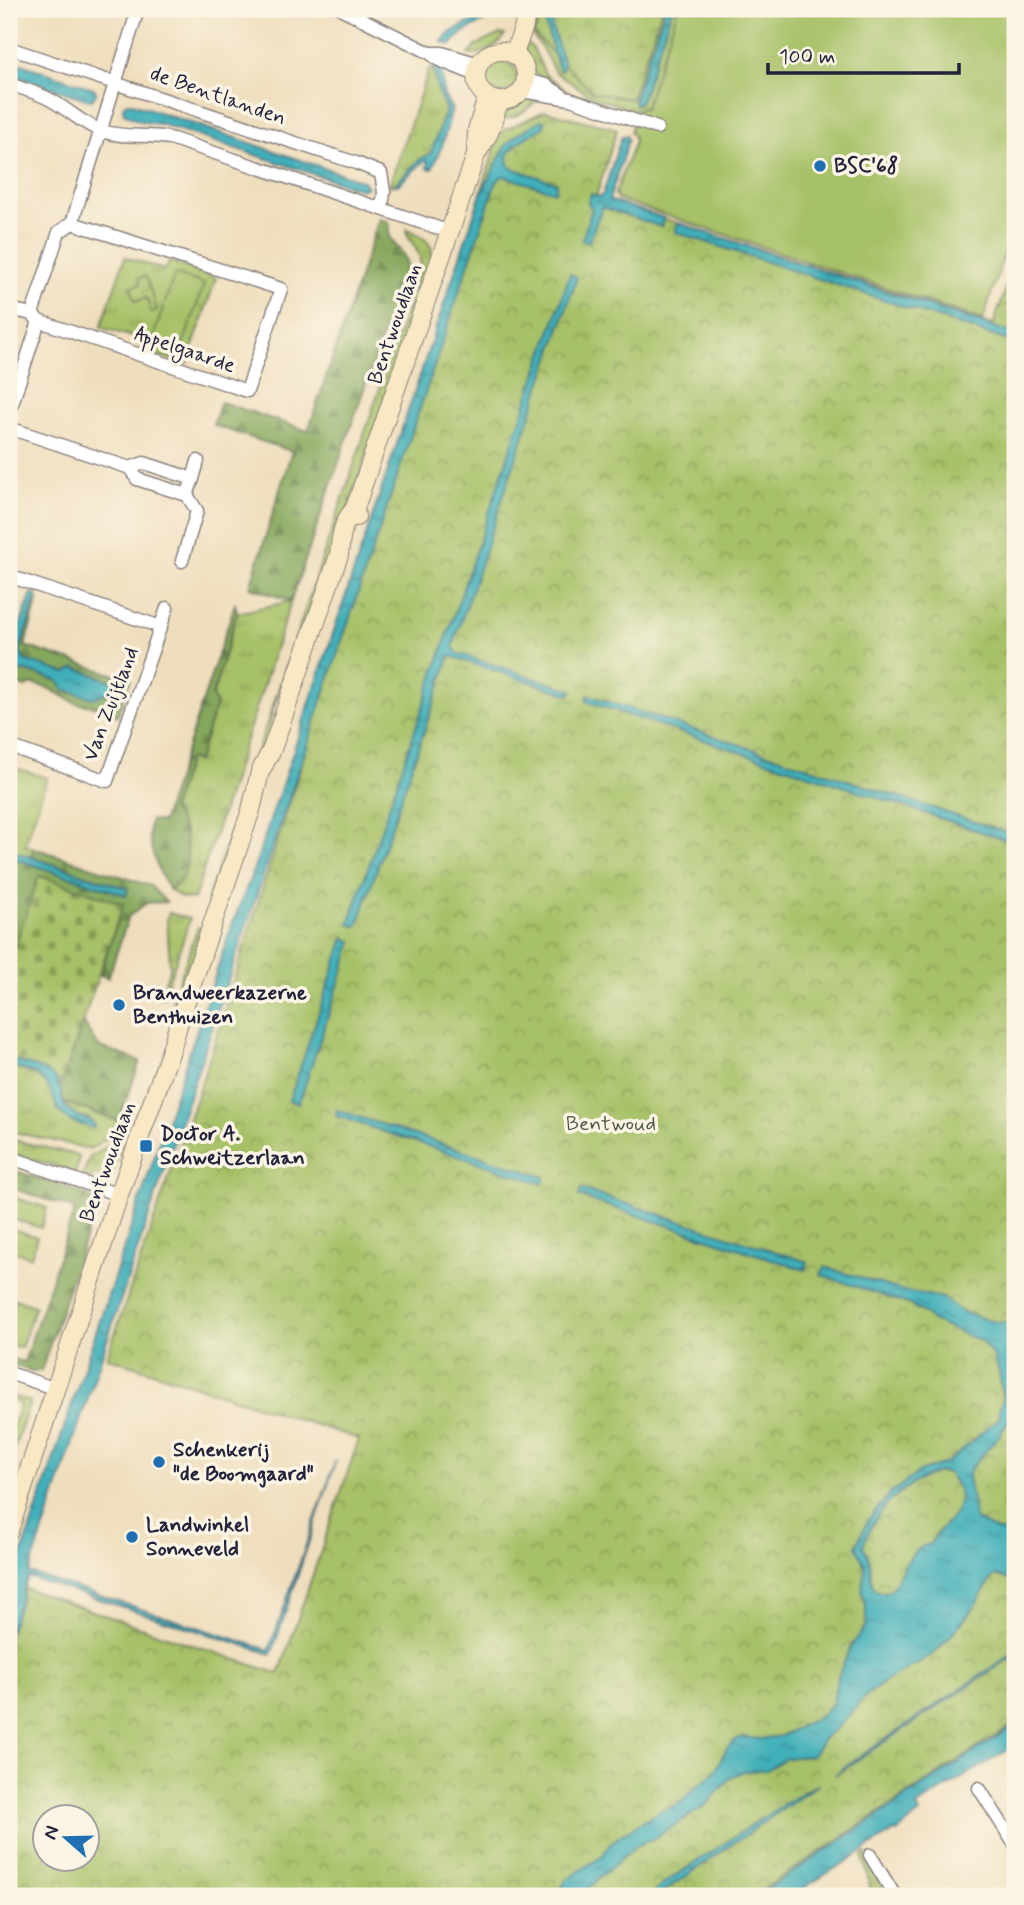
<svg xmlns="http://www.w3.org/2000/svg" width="1024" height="1905" font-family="Mynerve,sans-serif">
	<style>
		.grass { fill: url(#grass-tufts); stroke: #647251; stroke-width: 2 }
		.forest { fill: url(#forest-firs); stroke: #54644c; stroke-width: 2 }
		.cemetery { fill: url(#cemetery-stones); stroke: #647251; stroke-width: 2 }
		.park { fill: url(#park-crowns); stroke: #647251; stroke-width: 2; fill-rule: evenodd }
		.pitch { fill: #a7c167; stroke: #647251; stroke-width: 2 }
		.water { fill: url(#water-ripples); stroke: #30687a; stroke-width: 2; fill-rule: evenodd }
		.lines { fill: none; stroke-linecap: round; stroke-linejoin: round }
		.street-casing { stroke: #88807c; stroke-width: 15 }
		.secondary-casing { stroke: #88807c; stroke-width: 20 }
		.street { stroke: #fff; stroke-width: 12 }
		.secondary { stroke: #f8e8c3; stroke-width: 18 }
		.poi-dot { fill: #1f6fb2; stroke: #fcf5e5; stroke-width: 2.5 }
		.labels { text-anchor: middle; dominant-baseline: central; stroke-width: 7; stroke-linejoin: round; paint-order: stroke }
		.street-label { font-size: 21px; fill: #22223b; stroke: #fcf5e5 }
		.poi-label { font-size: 21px; font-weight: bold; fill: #22223b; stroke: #fcf5e5; text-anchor: start }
		.park-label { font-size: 21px; fill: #515a4a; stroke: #fcf5e5 }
	</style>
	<defs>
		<pattern id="grass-tufts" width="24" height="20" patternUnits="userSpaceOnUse" patternTransform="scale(1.75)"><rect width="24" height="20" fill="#a7c167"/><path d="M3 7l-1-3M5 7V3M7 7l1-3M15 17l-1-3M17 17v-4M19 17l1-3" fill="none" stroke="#889c56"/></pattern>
		<pattern id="forest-firs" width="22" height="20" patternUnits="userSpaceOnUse" patternTransform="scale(1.75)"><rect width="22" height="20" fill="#85a75c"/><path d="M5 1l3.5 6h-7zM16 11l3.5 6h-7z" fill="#6c884d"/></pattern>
		<pattern id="cemetery-stones" width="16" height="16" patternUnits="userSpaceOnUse" patternTransform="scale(1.75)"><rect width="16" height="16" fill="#a7c167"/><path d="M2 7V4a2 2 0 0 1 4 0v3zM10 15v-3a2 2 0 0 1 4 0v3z" fill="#889c56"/></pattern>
		<pattern id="park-crowns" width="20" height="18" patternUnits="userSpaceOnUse" patternTransform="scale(1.75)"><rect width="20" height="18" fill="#a7c167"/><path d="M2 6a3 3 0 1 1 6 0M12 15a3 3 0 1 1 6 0" fill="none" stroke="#889c56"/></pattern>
		<pattern id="water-ripples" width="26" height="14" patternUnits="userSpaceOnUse" patternTransform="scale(1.75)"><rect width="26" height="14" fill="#3fafb9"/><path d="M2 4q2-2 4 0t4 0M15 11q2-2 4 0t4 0" fill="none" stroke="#348e98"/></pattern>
	</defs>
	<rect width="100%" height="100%" fill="#fcf5e5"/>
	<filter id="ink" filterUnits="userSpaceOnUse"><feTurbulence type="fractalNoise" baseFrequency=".0143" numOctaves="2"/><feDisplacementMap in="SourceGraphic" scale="14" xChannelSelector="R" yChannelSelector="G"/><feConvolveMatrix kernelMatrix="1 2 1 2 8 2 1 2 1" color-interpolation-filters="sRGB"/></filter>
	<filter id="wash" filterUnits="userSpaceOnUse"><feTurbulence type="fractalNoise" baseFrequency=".00686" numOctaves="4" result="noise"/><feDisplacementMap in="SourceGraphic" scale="28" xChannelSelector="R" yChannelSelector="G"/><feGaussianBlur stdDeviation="1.57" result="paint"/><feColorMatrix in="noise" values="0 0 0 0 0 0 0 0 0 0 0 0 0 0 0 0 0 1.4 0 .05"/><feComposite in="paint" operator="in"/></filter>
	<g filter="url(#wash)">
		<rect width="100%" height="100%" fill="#efdebd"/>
		<!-- grass -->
		<path class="grass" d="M535,9H546L547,31L561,71L552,26L621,9H665L634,99L639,104L672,9H678L645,108L634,110L593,97L555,72L542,48L532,35L533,29L530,27Z
			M500,34L505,35C497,47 483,55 469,55L477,45Z
			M525,42L533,48L545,74L568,91C543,80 522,74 525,42Z
			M485 77a16 16 0 1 1 32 0a16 16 0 1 1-32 0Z
			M433,68L439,94L446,110L431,153L422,159L394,185L389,186L429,69Z
			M525,99L537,100C525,112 516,118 499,120C504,107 514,104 525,99Z
			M407,229C421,235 434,242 433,259L295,666C282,678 268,716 271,734L214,899L207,901L420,269C423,247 406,243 407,229Z
			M125,257L164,270L170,261L216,278L187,364L143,352L136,338L101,327Z
			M291,601L194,899L182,898L170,890L181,879L186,852L185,831L172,809L189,759L198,760L216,704L212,697L237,613Z
			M12,767L47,778L25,845L34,848L31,857L9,850V778Z
			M169,913L190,919L163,998L160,997L170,967L167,918Z
			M198,927L203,931L180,997L172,1001Z
			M9,1066C25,1071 46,1075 53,1094C55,1100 56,1105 58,1111L90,1119L72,1114L63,1102L119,1121L107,1138L90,1149L9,1131Z
			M9,1139L76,1155L79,1157L76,1173L9,1152Z
			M117,1140L121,1146L112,1175L105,1177L93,1175L91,1179L82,1176L90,1157Z
			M9,1395L30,1402L13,1452L9,1450V1437L20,1405L17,1402L9,1401Z
			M866,1853L887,1896H872L863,1855Z"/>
		<!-- forest -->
		<path class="forest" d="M379,219L390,223C384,243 404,247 407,264L291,601L250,587L291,454L294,452L213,425L221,402L308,431Z
			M37,595L38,600L25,646L131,680L117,716L109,709L76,703L48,688L33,684L25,687L9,683V670L18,672L24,670L59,681L63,689L114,682L76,668L65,673L24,660L20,651Z
			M235,604L237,613L212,696L216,704L198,761L189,759L172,809C185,826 193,857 182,878C179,882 174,886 170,890C159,875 144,838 151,820L162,823Z
			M34,848L151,886L166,902L147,903L129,916L108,978L100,975L123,904L15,948L9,946V881L16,859L126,895L128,889L31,857Z
			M83,1022L98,1046L140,1061L119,1121L63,1102L60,1089Z
			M9,1169L69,1188L98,1200L41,1371H31L9,1364V1358L24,1362L75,1209L9,1187Z"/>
		<!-- cemetery -->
		<path class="cemetery" d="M39,876L123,904L62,1082L9,1063V946L15,947Z"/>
		<!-- park -->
		<path class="park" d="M543,9H662L631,99L592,92L534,34Z
			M545,111L617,129L596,197L993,325L1015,263V1723L753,1896H9V1583L279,1674L359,1439L107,1357L205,1072L500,132ZM46,1818H88V1860H46Z
			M146,276L157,310L151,312L147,298L135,301L131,287L140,284L139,278Z"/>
		<!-- pitch -->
		<path class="pitch" d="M678,9H1015V220L983,320L617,199L615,194L634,143V137L630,132L638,109L645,108Z
			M175,274L204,284L179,356L150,346Z
			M9,1196L47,1208L41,1228L9,1218Z
			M9,1228L37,1237L31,1257L9,1250Z
			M15,1299L35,1306L21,1348L9,1344V1319Z"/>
		<!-- water -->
		<path class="water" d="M488,9H492C484,29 466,24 451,45L442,42C456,22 481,24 488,9Z
			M546,9H552V26L564,64L561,71L559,70L546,26Z
			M665,9H672L641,101L635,105L634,99Z
			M9,60L95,89L96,94L92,100H89L9,74Z
			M433,68L442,72L444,96L452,109L442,146L432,169L427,168L428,161H424L398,185H394L419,160L431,153L446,110L439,94Z
			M132,103L342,174L363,181L367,187L363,189L350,186L161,124C149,124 132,120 123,112V106L127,103Z
			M541,120L544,121V127C530,136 498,148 511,168L557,183L555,192L503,176L498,180L494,188L29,1573L269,1650L336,1460L273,1650L270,1654L265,1652L28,1577L9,1634V1592L232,925L252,874L481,194L506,145L517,135Z
			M626,135L628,140L609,200L664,218L661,227L602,207L589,242L582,240L592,209L588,203L591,194L600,197L603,194L621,138Z
			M678,223L1015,334V343L675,232Z
			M570,274L577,277L453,646L457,653L572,690L570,695L450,656L357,927L349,924Z
			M32,593L37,595L20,651L24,660L65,673L75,668L114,682L113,690L93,698L63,689L59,681L24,670L18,672L9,670V656Z
			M588,695L1015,835V843L586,701Z
			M9,850L128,889L126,895L16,859L9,881Z
			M344,938L352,941V944L302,1094L298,1103L289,1101Z
			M9,1059C23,1064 51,1068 58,1083C63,1091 60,1101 67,1109C74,1118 87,1116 95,1125L94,1128C87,1126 79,1125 72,1122C51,1112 56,1086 36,1075C28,1070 17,1068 9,1066Z
			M337,1110L545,1177L543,1184L336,1116Z
			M581,1189L808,1262L805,1270L596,1202L579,1196Z
			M825,1267L900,1290L943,1298L962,1312L995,1322L1015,1323V1364L1013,1376L1015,1385V1410L999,1436L970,1469L968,1476L975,1519L998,1531L1015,1533V1582L996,1575L992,1578L972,1610L948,1639L933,1654L885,1682L867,1695L838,1727L823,1739L812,1756L795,1757L785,1759L767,1770L744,1771L731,1777L705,1806L654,1838L636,1846L579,1896H545L560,1891L566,1880L602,1856L610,1844L618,1837L655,1814L682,1802L689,1793L714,1773L727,1748L735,1740L742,1737L761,1739L781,1736L821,1716L833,1702L837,1679L850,1648L866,1626V1605L862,1592L865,1566L856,1546L868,1520L891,1493L919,1472L948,1462L1000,1417L999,1410L1003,1399L999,1372L994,1357L981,1341L932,1321L923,1312L908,1304L821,1275ZM938,1472L948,1473C977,1507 946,1517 930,1544C909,1548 901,1575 890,1591C868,1597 872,1577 870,1563C869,1556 866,1551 863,1546C875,1509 903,1484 938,1472Z
			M1015,1652V1655L835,1775L844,1767Z
			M1015,1725V1745L917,1806L920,1813L897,1832L895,1831L791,1896H757Z
			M819,1784L658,1896H649L667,1881L801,1793Z"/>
	</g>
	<g filter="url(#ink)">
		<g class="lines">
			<defs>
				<path id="street" d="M342,9L430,53L439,60L476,75
					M9,48L356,163L381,173L384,192L382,208
					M430,53H442L479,64
					M526,80L546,85L563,96
					M9,84C21,88 34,92 45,97C65,106 80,123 102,131C125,139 149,133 173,139L450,232
					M522,91L570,99L657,128
					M9,309L32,314
					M39,321L247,391L281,289L72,223
					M9,413L39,321L32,314L59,232L72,223L138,9
					M9,428L130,468L137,479L187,495L197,511L182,561
					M130,468L144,463L193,479L187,495
					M193,479L198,461
					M9,576L161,627
					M9,746L107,781L167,608
					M9,1157L119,1195
					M9,1373L56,1389
					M979,1788L1015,1845
					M870,1855L895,1896"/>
				<path id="secondary" d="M476 76a25 25 0 1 1 50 0a25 25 0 1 1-50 0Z
					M514,54L524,26L526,9
					M476,152L477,130L487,97
					M356,517L355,508L476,155L489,133L499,102
					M9,1531L119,1195L171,1050L179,1022L251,810L260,772L272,749L339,555C341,536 342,522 355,508"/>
			</defs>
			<!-- street casing -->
			<use href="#street" class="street-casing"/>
			<!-- secondary casing -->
			<use href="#secondary" class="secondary-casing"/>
			<!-- street -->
			<use href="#street" class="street"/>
			<!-- secondary -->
			<use href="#secondary" class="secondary"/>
		</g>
	</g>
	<!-- markers -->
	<g class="poi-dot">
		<circle cx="820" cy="166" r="7"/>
		<circle cx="119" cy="1005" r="7"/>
		<rect x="139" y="1139" width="14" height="14" rx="3.5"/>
		<circle cx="159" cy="1462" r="7"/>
		<circle cx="132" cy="1537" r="7"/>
	</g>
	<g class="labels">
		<!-- street labels -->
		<g class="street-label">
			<text transform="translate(218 96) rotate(19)">de Bentlanden</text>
			<text transform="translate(395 324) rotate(-71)">Bentwoudlaan</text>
			<text transform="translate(185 350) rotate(19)">Appelgaarde</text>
			<text transform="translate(111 704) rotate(-69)">Van Zuijtland</text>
			<text transform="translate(108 1162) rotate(-70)">Bentwoudlaan</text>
		</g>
		<!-- poi labels -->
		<g class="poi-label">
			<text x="834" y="166">BSC'68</text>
			<text x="133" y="993">Brandweerkazerne<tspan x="133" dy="24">Benthuizen</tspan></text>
			<text x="160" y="1134">Doctor A.<tspan x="160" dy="24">Schweitzerlaan</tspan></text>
			<text x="173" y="1450">Schenkerij<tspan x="173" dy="24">"de Boomgaard"</tspan></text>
			<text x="146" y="1525">Landwinkel<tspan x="146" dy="24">Sonneveld</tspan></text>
		</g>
		<!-- park labels -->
		<g class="park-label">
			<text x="611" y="1124">Bentwoud</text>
		</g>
	</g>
	<!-- margin -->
	<rect width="1024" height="1905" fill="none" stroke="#fcf5e5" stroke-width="35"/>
	<!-- north arrow -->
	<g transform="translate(66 1838) rotate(290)"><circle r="33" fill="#fcf5e5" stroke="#a5a1a1" stroke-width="2"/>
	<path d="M0-5L12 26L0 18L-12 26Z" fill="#1f6fb2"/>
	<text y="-10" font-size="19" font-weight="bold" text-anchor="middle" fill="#22223b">N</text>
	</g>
	<!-- scale -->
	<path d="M768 63v10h191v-10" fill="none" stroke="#22223b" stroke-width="3.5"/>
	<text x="779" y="63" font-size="21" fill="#22223b" stroke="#fcf5e5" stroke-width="5" paint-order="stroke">100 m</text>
</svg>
